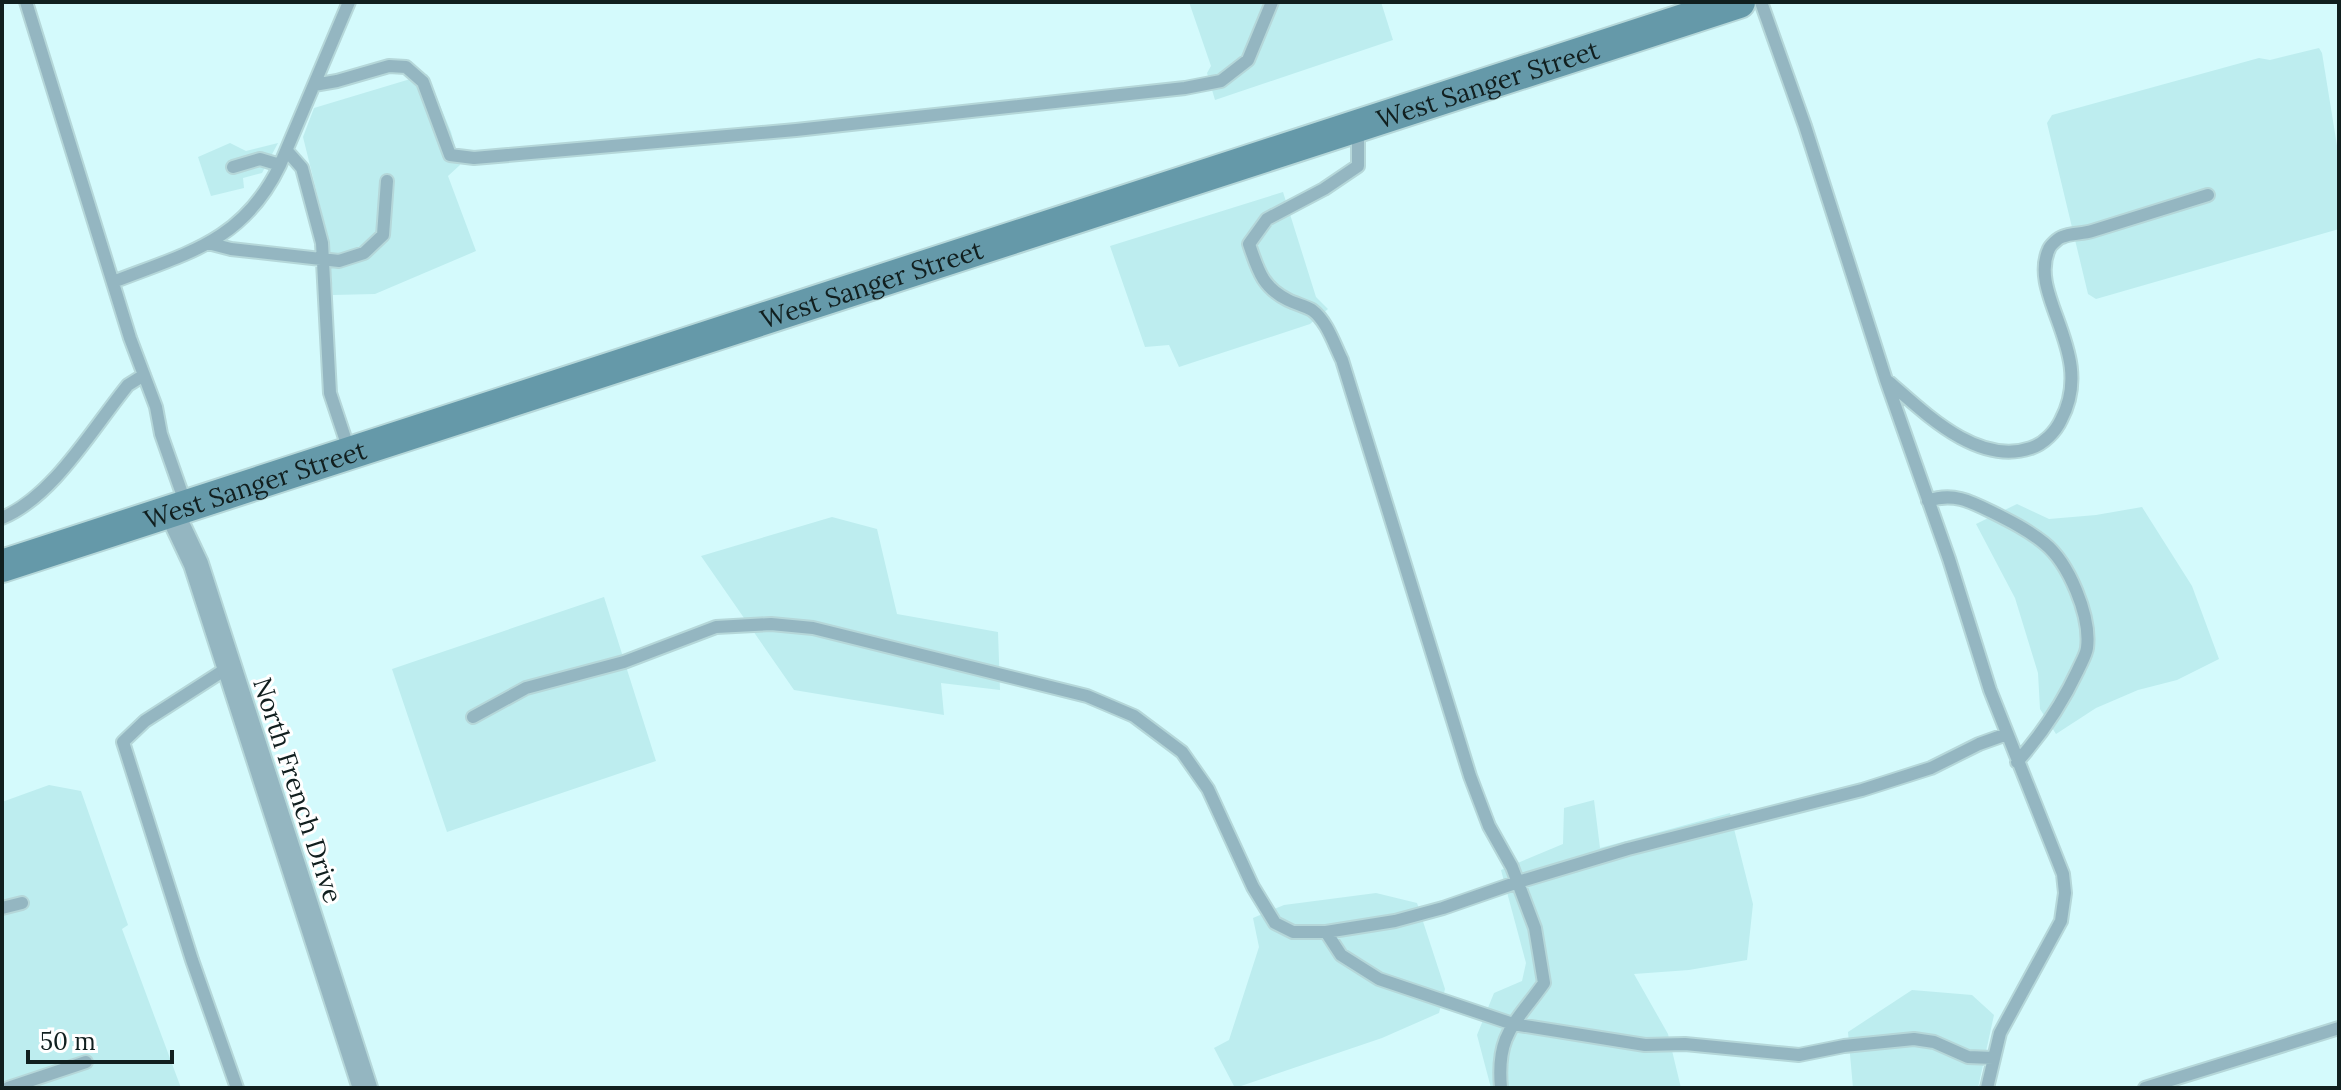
<svg xmlns="http://www.w3.org/2000/svg" width="2341" height="1090" font-family="Lora,serif">
	<style>
		.built { fill: #bdedef }
		.lines { fill: none; stroke-linecap: round; stroke-linejoin: round }
		.lane-casing { stroke: #b5d7d9; stroke-width: 16 }
		.street-casing { stroke: #b5d7d9; stroke-width: 28 }
		.secondary-casing { stroke: #b5d7d9; stroke-width: 36 }
		.lane { stroke: #94b6c1; stroke-width: 12 }
		.street { stroke: #94b6c1; stroke-width: 24 }
		.secondary { stroke: #6599a9; stroke-width: 32 }
		.labels { text-anchor: middle; dominant-baseline: central; stroke-width: 6; stroke-linejoin: round; paint-order: stroke }
		.street-label { font-size: 26px; fill: #111f1f; stroke: #fff }
	</style>
	<rect width="100%" height="100%" fill="#d4fafc"/>
	<!-- built -->
	<path class="built" d="M1189,2H1381L1393,40L1215,100L1207,73L1211,66Z
		M2319,48L2322,53L2339,158V229L2096,299L2088,294L2047,123L2052,115L2259,58L2270,60Z
		M427,74L451,132L460,165L448,176L476,251L375,294L333,295L328,238L303,137L314,108Z
		M230,143L246,151L278,143L262,173L243,178L244,188L211,196L198,157Z
		M1283,192L1316,297L1328,309L1310,324L1179,367L1169,345L1145,347L1110,246Z
		M2017,504L2049,519L2096,515L2142,507L2192,586L2219,659L2177,680L2138,690L2096,708L2056,734L2040,709L2038,673L2015,598L1976,524Z
		M832,517L877,529L897,614L998,632L1000,690L941,683L944,715L794,690L701,556Z
		M604,597L656,761L447,832L392,669Z
		M49,785L81,791L128,925L122,929L181,1088H2V802Z
		M1594,800L1600,848L1730,813L1753,904L1747,960L1689,970L1634,974L1668,1034L1681,1088H1491L1477,1035L1494,993L1522,981L1526,963L1501,870L1563,844L1564,808Z
		M1376,893L1417,903L1445,989L1439,1013L1382,1038L1235,1088L1214,1048L1229,1040L1259,947L1253,918L1284,905Z
		M1912,990L1972,995L1994,1015L1978,1088H1853L1848,1032Z"/>
	<g class="lines">
		<defs>
			<path id="lane" d="M26,2L130,338L156,407L161,434L186,505
				M1761,2L1805,126L1886,380L1949,559L1990,690L2063,874L2065,893L2061,921L2000,1033L1987,1088
				M314,85L337,81L389,66L406,67L423,82L450,155L474,158L796,130L1185,88L1221,81L1248,60L1272,2
				M1358,128V166L1324,189L1267,219L1249,244C1258,270 1262,287 1288,300C1296,304 1305,306 1312,310C1327,321 1334,344 1342,360L1470,776L1489,826L1512,867L1535,928L1544,983C1515,1024 1496,1034 1501,1088
				M287,151L302,168L322,243L330,393L350,453
				M233,167L260,159L280,165
				M208,243L231,249L339,261L364,253L383,235L387,181
				M113,282C187,253 243,242 280,165L349,2
				M1889,382C1926,414 1978,466 2031,448C2044,444 2056,431 2061,420C2097,353 2027,296 2049,249C2050,246 2058,238 2062,237C2070,233 2083,234 2092,231C2130,219 2169,207 2208,195
				M1928,501C1952,492 1970,501 1992,512C2010,521 2028,530 2044,543C2069,563 2091,616 2087,648C2086,655 2081,663 2078,670C2062,704 2042,734 2017,762
				M2,518C54,496 92,429 128,385L144,375
				M229,667L145,721L123,742L192,960L237,1088
				M473,717L526,688L624,662L716,627L771,624L813,628L1087,696L1134,716L1182,752L1208,789L1253,887L1275,923L1293,932H1326L1395,921L1443,908L1518,882L1628,849L1862,790L1931,768L1979,744L2007,734
				M2,908L22,903
				M1326,932L1341,955L1379,979L1513,1024L1645,1045L1685,1044L1799,1055L1844,1046L1914,1039L1934,1042L1968,1057L1993,1058
				M8,1088L86,1062
				M2145,1088L2339,1028"/>
			<path id="street" d="M171,511L196,564L365,1088"/>
			<g id="secondary">
				<path id="s1" d="M2,566L1739,2"/>
			</g>
		</defs>
		<!-- lane casing -->
		<use href="#lane" class="lane-casing"/>
		<!-- street casing -->
		<use href="#street" class="street-casing"/>
		<!-- secondary casing -->
		<use href="#secondary" class="secondary-casing"/>
		<!-- lane -->
		<use href="#lane" class="lane"/>
		<!-- street -->
		<use href="#street" class="street"/>
		<!-- secondary -->
		<use href="#secondary" class="secondary"/>
	</g>
	<g class="labels">
		<!-- street labels -->
		<g class="street-label">
			<text stroke="none"><textPath href="#s1" startOffset="1562">West Sanger Street</textPath></text>
			<text stroke="none"><textPath href="#s1" startOffset="914">West Sanger Street</textPath></text>
			<text stroke="none"><textPath href="#s1" startOffset="266">West Sanger Street</textPath></text>
			<text transform="translate(298 790) rotate(72)">North French Drive</text>
		</g>
	</g>
	<!-- border -->
	<rect width="2341" height="1090" fill="none" stroke="#111f1f" stroke-width="8"/>
	<!-- scale -->
	<path d="M28 1050v12h144v-12" fill="none" stroke="#111f1f" stroke-width="4"/>
	<text x="40" y="1050" font-size="24" fill="#111f1f" stroke="#ffffff" stroke-width="6" paint-order="stroke">50 m</text>
</svg>
